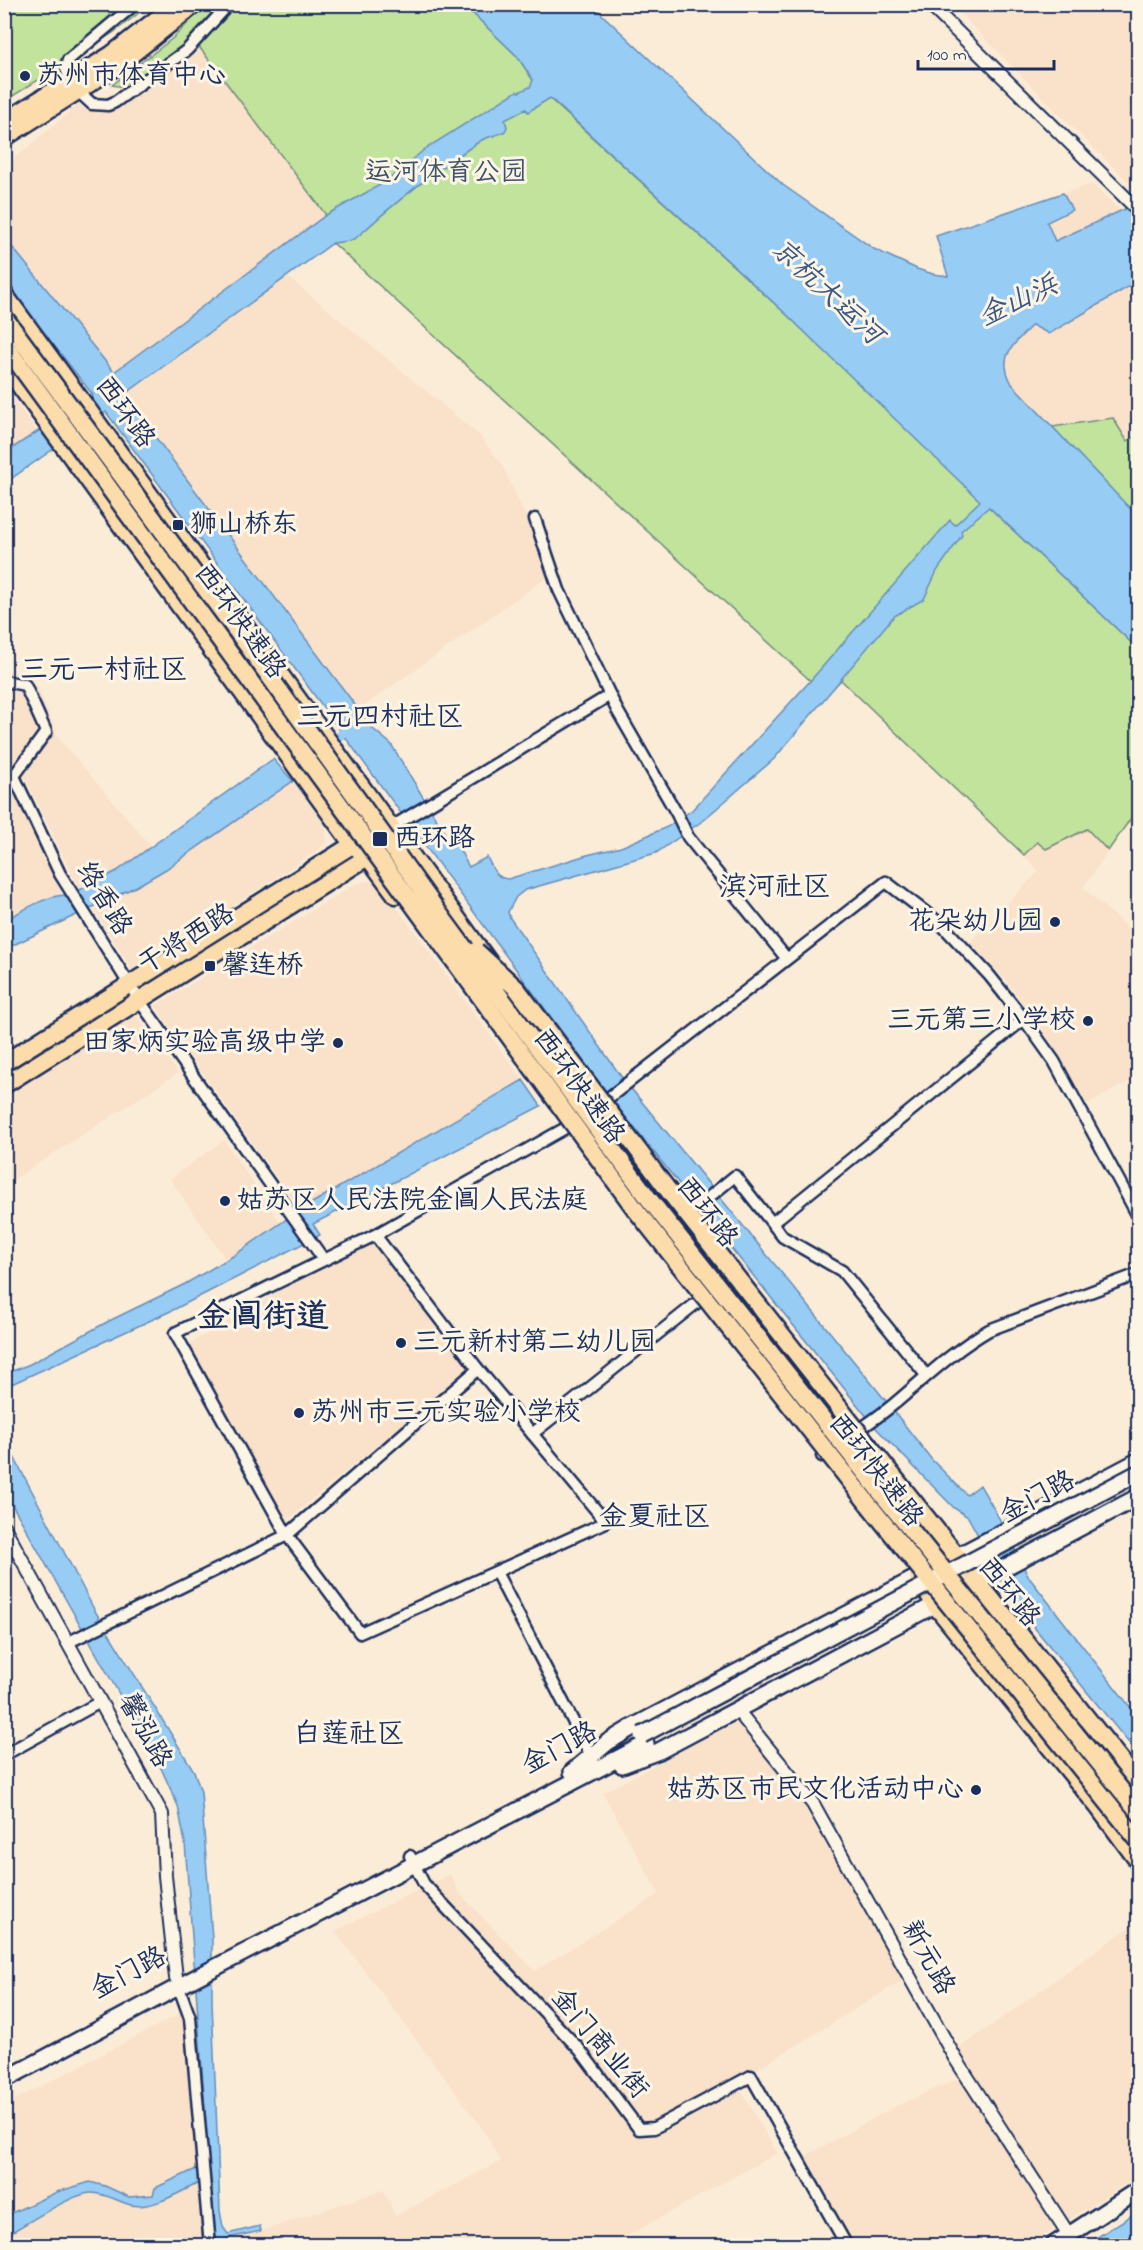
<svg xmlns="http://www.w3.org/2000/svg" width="1143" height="2250" font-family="'Indie Flower','LXGW WenKai TC',sans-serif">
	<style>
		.built { fill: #fae1c9 }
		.green { fill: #c2e39c; stroke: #6e897d; stroke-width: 1.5 }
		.water { fill: #97ccf5; stroke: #658db9; stroke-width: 1.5; fill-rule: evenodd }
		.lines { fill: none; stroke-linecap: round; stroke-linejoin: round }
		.canal { stroke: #97ccf5; stroke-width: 9 }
		.minor-casing { stroke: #1b2f5e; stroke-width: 15 }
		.tertiary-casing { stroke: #1b2f5e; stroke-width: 16 }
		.secondary-casing { stroke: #1b2f5e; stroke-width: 20 }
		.primary-casing { stroke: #1b2f5e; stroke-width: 21 }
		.trunk-casing { stroke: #1b2f5e; stroke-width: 21 }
		.minor { stroke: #fcf5e5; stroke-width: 10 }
		.tertiary { stroke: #fcf5e5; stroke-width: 12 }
		.secondary { stroke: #fcf5e5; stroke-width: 15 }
		.primary { stroke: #fddcac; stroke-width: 16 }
		.trunk { stroke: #fddcac; stroke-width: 16 }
		.secondary-bridge-casing { stroke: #1b2f5e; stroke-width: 20; stroke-linecap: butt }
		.trunk-bridge-casing { stroke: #1b2f5e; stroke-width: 21; stroke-linecap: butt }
		.secondary-bridge { stroke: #fcf5e5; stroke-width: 15 }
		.trunk-bridge { stroke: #fddcac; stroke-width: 16 }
		.poi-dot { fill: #1b2f5e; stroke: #fcf5e5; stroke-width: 2 }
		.labels { text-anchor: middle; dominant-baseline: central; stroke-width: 6; stroke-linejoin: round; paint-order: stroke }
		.poi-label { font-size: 27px; fill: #1b2f5e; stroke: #fcf5e5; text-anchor: start }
		.park-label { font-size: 27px; fill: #3c536a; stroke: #fcf5e5 }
		.street-label { font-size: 27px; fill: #1b2f5e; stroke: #fcf5e5 }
		.water-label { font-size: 28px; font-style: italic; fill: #3a5684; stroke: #fcf5e5 }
		.neighbourhood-label { font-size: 28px; fill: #1b2f5e; stroke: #fcf5e5 }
		.district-label { font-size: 33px; font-weight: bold; fill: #1b2f5e; stroke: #fcf5e5 }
	</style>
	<rect width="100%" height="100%" fill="#fbecd8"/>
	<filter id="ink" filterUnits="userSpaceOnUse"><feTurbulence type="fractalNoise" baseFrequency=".0167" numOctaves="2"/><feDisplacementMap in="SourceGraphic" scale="12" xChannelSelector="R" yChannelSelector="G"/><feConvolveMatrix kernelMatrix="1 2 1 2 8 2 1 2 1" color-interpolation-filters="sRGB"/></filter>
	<g filter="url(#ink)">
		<!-- built -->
		<path class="built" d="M952,5H1138V191L1057,112Z
			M197,44L326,215L114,372L5,237L4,167L79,104L82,108L95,113L115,111L183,61Z
			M1092,184L1122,212L1055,241L1046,222L1071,210L1063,193Z
			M287,276L479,435L501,463L552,574L358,710L124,395Z
			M1138,281V435L1127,442L1113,418L1052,427L1012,384L1006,365L1007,353L1032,325L1049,334Z
			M4,385L37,432L5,453H4Z
			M5,671L19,673L29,678L37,687L59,739L151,846L117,871L80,890L25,778L11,783L62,895L5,920Z
			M293,781L322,822L326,830V843L318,850L225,911L132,970L92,906L137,886L166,869Z
			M1087,829L1108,851L1083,888L1138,937V1077L1087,1104L1042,1028L1004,978L970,942L1039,871L1024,855L1037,841L1046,849Z
			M366,881L378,882L523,1080L300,1210L155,1006L354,885Z
			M136,1015L178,1073L5,1185V1098Z
			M224,1140L281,1224L226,1260L170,1179Z
			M366,1241L374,1245L469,1369L286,1521L189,1344Z
			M744,1721L783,1765L820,1835L905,1979L752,2072L734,2078L777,2153L611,2245L225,2246L226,2239L228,2238L261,2231L384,2190L395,2216L501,2161L480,2125L335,1931L450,1874L460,1894L535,1971L659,1894L603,1793L724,1728Z
			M1138,1921V2176L1029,2245H852L802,2158L896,2106L969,2074L954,2052Z
			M197,2005L216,2245L5,2246V2105Z"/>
		<!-- green -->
		<path class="green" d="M463,4L517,56L533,80L549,98L786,314L1138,649V808L1108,851L1087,829L1046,849L1037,842L1024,855L841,680L826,695L333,243L326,215L197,44L233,5Z
			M5,5H149L113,33L5,101Z
			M206,5H222L188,44L140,80L124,87L112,85L173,38Z
			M1113,418L1127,441L1138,435V500L1128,507L1052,427Z"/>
		<!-- water -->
		<path class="water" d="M463,4L592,5L783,185L874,249L917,269L933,274L948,276L936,236L1063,193L1072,210L1047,222L1055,241L1138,203V262L1135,264L1138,273V281L1049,334L1032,325C1014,345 996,355 1012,384L1138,517V649L989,507L961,531L962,535L937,571L924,599L894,616L774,759L701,822L656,853L525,890L516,897L508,912L510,918L620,1075L882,1396L932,1460L967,1495L980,1485L998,1516L1028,1576L1138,1717V1748L1128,1742L1033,1626L1012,1597L968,1517L954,1508L876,1428L615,1104L106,412L5,483V453L93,395L5,283L4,237L114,372L326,215L387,181L425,149L517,91L519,92L530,87L533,80L517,56ZM550,98L786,314L980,501L955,525L950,520L811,680L692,810L667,827L621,847L587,855L508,879C496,879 492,867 487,857L469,867L457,845L453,847L391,744L373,729L124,395L333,243L349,241L356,238C395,202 436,170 480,141C488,136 497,136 505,131L507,127L505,120L526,109L528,112Z
			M273,759L293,781L166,869L137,886L5,949V920C18,913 54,891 68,896L117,871Z
			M523,1080L541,1106L313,1224L320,1235L173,1310L5,1387V1374L30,1364L107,1322L185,1284L233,1256L300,1210Z
			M4,1438L95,1611L194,1771L201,1792L212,1938V2001L220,2211L223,2227L228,2234L260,2226L261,2231L228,2238L226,2239L225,2245H216L210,2180L201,2182C181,2191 153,2210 131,2205C119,2202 105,2193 91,2193C73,2193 23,2226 5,2236V2216L57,2192L90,2182L105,2186L129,2197L153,2195L155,2188L209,2163L185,1843L178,1806L161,1768L5,1492Z
			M1138,2211V2245H1085Z"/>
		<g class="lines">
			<!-- canal -->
			<path class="canal" d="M340,736L342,733"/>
			<defs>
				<path id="minor" d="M71,81L66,69L68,60L135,4
					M78,91L92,104L108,105L115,102L187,50L229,4
					M535,519L559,590L617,710L677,814L688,837L787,959
					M4,681L25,685L46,732L14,776L60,874L139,1000L324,1260
					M390,828L610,695
					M598,1106L886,882L942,925L989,975L1024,1019L1054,1061L1138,1216
					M681,1216L697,1207L735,1176L783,1237L842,1271L926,1375
					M772,1223L1024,1019
					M375,1235L478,1369L606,1522L360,1633L287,1535L175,1333L375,1235L578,1121
					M532,1434L699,1301
					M822,1456C846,1438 871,1423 894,1404C925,1378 953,1351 989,1330L1138,1274
					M496,1572L591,1756
					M69,1642L287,1535L478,1369
					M4,1755L100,1702
					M410,1856L424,1884L580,2050L639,2129L654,2128L751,2076L847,2246
					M177,1982L190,2018L210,2246"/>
				<path id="tertiary" d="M929,4L1138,210
					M4,1527L162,1814L165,1876L176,1978
					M737,1710L813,1804L955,2058L1069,2235"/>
				<path id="secondary" d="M968,1587L1138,1497
					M622,1765L659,1751L944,1600
					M572,1772L608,1742L631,1728L1138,1461
					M4,2080L193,1979L646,1744
					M1052,2246L1138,2190"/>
				<path id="primary" d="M4,122L111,55L176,4
					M4,138L117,66L195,4
					M4,294L488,961
					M294,751L315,756L351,805
					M360,846L396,895
					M554,1052L658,1193L1077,1719
					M4,1063L365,837
					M4,1085L377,851
					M1120,1772L1138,1795"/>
				<path id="trunk" d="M4,358L15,379L353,845L368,857
					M889,1471L1138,1782
					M918,1577L935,1605L1099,1808L1138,1861"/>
			</defs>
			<!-- minor casing -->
			<use href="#minor" class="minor-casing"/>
			<!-- tertiary casing -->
			<use href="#tertiary" class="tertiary-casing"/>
			<!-- secondary casing -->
			<use href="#secondary" class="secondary-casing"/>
			<!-- primary casing -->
			<use href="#primary" class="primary-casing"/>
			<!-- trunk casing -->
			<use href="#trunk" class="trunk-casing"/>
			<!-- minor -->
			<use href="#minor" class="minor"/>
			<!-- tertiary -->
			<use href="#tertiary" class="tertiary"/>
			<!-- secondary -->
			<use href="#secondary" class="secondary"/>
			<!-- primary -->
			<use href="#primary" class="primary"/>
			<!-- trunk -->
			<use href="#trunk" class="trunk"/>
			<defs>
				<path id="secondary-bridge" d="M642,1735L1138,1473"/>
				<path id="trunk-bridge" d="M4,317L247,645L446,923L649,1199L882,1494L1138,1811
					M4,344L636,1210L873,1510L1138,1840
					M476,951L517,989L671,1194L889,1471"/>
			</defs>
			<!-- secondary-bridge casing -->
			<use href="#secondary-bridge" class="secondary-bridge-casing"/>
			<!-- trunk-bridge casing -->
			<use href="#trunk-bridge" class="trunk-bridge-casing"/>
			<!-- secondary-bridge -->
			<use href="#secondary-bridge" class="secondary-bridge"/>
			<!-- trunk-bridge -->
			<use href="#trunk-bridge" class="trunk-bridge"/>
		</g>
	</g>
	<!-- markers -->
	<g class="poi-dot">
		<circle cx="25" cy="76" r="6"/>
		<rect x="172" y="519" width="12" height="12" rx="3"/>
		<rect x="372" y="831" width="16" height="16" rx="3"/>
		<circle cx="1055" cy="922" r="6"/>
		<rect x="204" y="960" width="12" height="12" rx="3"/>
		<circle cx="1088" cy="1021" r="6"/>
		<circle cx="338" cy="1043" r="6"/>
		<circle cx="225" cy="1201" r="6"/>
		<circle cx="401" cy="1343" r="6"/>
		<circle cx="299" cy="1413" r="6"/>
		<circle cx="976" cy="1790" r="6"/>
	</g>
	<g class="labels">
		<!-- poi labels -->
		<g class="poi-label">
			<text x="37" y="76">苏州市体育中心</text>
			<text x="190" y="525">狮山桥东</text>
			<text x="394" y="839">西环路</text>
			<text x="1043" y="922" text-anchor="end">花朵幼儿园</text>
			<text x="222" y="966">馨连桥</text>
			<text x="1076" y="1021" text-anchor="end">三元第三小学校</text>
			<text x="326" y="1043" text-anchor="end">田家炳实验高级中学</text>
			<text x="237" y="1201">姑苏区人民法院金阊人民法庭</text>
			<text x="413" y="1343">三元新村第二幼儿园</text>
			<text x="311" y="1413">苏州市三元实验小学校</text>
			<text x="964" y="1790" text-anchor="end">姑苏区市民文化活动中心</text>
		</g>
		<!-- park labels -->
		<g class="park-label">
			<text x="446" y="173">运河体育公园</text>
		</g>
		<!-- street labels -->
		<g class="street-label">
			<text transform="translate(124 413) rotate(54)">西环路</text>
			<text transform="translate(239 622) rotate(54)">西环快速路</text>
			<text transform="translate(103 899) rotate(59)">络香路</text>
			<text transform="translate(187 940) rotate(-32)">干将西路</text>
			<text transform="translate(578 1087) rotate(54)">西环快速路</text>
			<text transform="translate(706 1213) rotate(52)">西环路</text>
			<text transform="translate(875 1471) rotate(52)">西环快速路</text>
			<text transform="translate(1038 1498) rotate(-28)">金门路</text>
			<text transform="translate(1008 1593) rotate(51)">西环路</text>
			<text transform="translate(144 1731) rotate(61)">馨泓路</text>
			<text transform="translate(560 1749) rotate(-28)">金门路</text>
			<text transform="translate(927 1958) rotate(61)">新元路</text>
			<text transform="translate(129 1974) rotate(-28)">金门路</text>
			<text transform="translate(599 2044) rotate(50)">金门商业街</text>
		</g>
		<!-- water labels -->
		<g class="water-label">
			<text transform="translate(826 293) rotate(43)">京杭大运河</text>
			<text transform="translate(1019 302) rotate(-25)">金山浜</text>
		</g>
		<!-- neighbourhood labels -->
		<g class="neighbourhood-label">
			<text x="104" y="671">三元一村社区</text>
			<text x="380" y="718">三元四村社区</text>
			<text x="775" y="888">滨河社区</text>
			<text x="655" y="1518">金夏社区</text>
			<text x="349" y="1735">白莲社区</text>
		</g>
		<!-- district labels -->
		<g class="district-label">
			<text x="263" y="1318">金阊街道</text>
		</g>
	</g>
	<!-- margin -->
	<rect width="1143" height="2250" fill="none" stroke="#fcf5e5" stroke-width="24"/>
	<rect x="12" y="12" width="1119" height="2226" fill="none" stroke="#1b2f5e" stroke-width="2" filter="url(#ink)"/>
	<!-- scale -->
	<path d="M918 60v9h136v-9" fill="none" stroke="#1b2f5e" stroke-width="3"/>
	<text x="927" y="60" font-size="18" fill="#1b2f5e" stroke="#fcf5e5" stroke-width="4.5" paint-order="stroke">100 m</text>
</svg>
